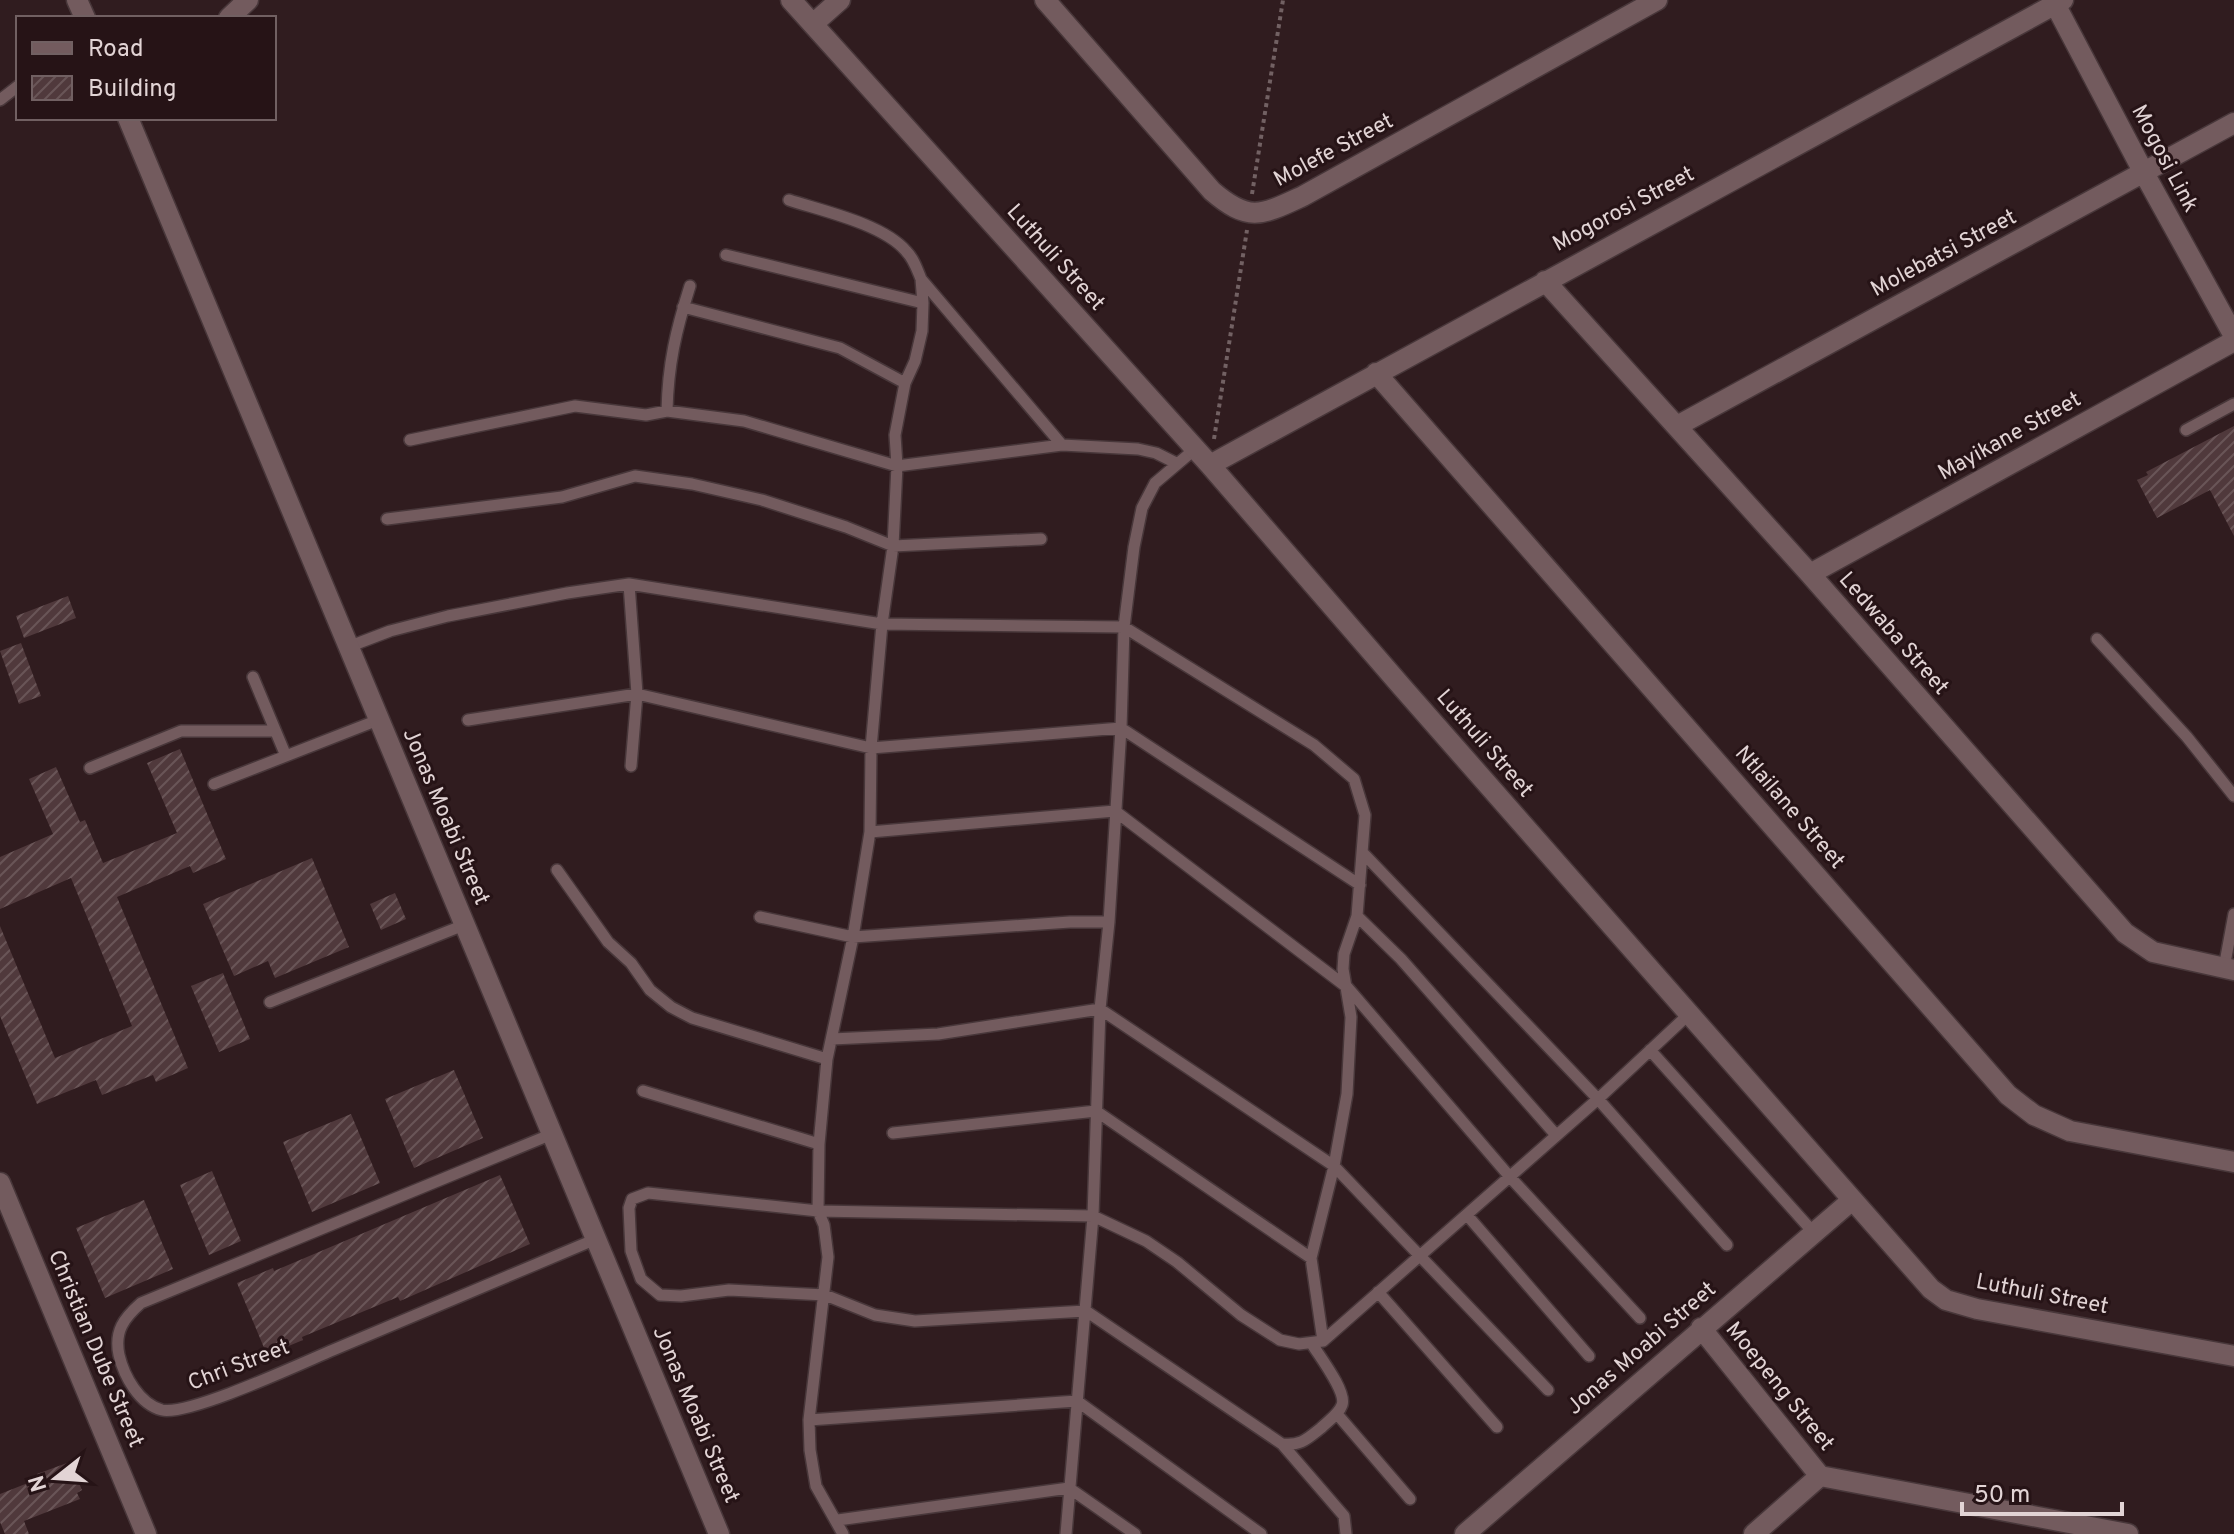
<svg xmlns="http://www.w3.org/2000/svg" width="2234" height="1534" font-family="Overpass,sans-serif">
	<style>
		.building { fill: url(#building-hatch) }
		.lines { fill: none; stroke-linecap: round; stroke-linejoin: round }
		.service-casing { stroke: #48373a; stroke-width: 14 }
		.minor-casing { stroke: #48373a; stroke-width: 23 }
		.tertiary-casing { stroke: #48373a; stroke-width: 23 }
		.path { stroke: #726163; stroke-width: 4; stroke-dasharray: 4 4; stroke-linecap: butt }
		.service { stroke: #735b5e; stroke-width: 11 }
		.minor { stroke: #735b5e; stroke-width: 20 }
		.tertiary { stroke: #735b5e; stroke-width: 20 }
		.labels { text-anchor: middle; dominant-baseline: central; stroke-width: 6; stroke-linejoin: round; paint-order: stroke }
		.street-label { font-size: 22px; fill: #e2d4d5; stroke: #261316 }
	</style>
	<defs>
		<pattern id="building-hatch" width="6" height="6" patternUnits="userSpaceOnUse" patternTransform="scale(2)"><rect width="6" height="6" fill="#50393c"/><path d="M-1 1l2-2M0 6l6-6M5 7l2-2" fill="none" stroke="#695557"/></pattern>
	</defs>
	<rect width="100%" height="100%" fill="#301c1f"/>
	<!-- building -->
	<path class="building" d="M2234,426V536L2210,490L2157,518L2137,480L2148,475L2146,472Z
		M68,596L76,618L24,638L16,616Z
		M21,643L41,696L19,704L0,651Z
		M180,749L226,859L193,873L190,866L117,897L188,1068L156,1082L153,1075L102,1095L96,1080L37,1104L0,1016V926L55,1058L132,1026L71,878L0,909V857L53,834L29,779L56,767L80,822L85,820L103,863L177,833L147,763Z
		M312,858L349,947L275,978L268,961L234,976L203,904Z
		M395,893L406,919L381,930L370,904Z
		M223,973L250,1039L219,1052L191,986Z
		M454,1070L483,1138L414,1168L385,1099Z
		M351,1114L380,1183L312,1212L283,1142Z
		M212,1171L241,1241L209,1255L180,1185Z
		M500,1175L530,1244L400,1301L398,1297L302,1337L303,1340L267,1355L237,1283L273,1268L274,1271Z
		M144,1200L173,1269L105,1298L76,1228Z
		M75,1460L83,1481L79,1483L82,1490L77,1493L80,1499L24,1521L29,1534H5L0,1522V1494L38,1479L37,1474Z"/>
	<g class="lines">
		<defs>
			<path id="service" d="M0,100L18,86
				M789,200C823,211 883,224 906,251C914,259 917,269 921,279L1062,445
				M726,255L923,303
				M683,307L840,348L905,383
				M667,411C668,364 676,330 690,286
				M2186,430L2234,404
				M410,440L575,406L646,415L667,411L744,421L897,466L1062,445L1138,449L1156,453L1176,463
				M387,519L562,497L635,476L692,484L762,500L846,527L893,546L1041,539
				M629,584L637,694L631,766
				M2097,639L2187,737L2234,796
				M348,647L390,631L448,616L567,593L629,584L882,624L1124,627L1314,745L1354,779L1365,815L1357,916L1344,954L1343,969L1351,1017L1347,1094L1334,1166L1311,1258L1323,1341
				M253,677L286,756
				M468,720L637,694L871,748L1121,728L1360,885
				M90,768L181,731H275
				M214,784L378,720
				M870,832L1115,811L1348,988L1510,1177L1640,1318
				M1364,854L1598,1099L1727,1245
				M557,870L608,942L631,963L650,990L671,1007L692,1018L827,1059
				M1357,916L1401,959L1556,1135
				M760,917L853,937L1070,922H1109
				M2224,968L2234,914
				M270,1002L464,925
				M832,1039L938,1034L1100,1009L1334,1166L1548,1390
				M1650,1050L1814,1233
				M643,1091L819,1144
				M893,1133L1096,1111L1311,1258
				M552,1134L141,1303C124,1318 114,1331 119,1355C124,1376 139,1404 162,1410C189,1416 302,1363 333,1350C420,1313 508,1276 596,1239
				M1467,1215L1589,1356
				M1378,1292L1497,1427
				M1312,1344C1320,1357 1347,1392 1342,1405C1339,1414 1328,1421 1321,1428C1307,1439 1301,1446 1282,1444L1086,1311L915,1321L875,1315L825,1295L729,1290L681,1296L660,1295L641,1279L631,1251L629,1208L632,1199L648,1193L818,1211L1093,1216L1146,1241L1177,1262L1241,1315L1280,1340L1299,1344L1323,1341L1598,1099L1688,1015
				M1337,1414L1410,1499
				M809,1420L1077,1401L1261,1534
				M1282,1444L1344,1516L1346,1534
				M838,1520L1069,1488L1135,1534
				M843,1534L816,1486L810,1450L809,1420L828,1257L824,1225L818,1211L819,1144L827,1059L853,937L870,832L871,748L882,624L893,546L897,466L895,435L905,383L915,361L922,331L923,303L921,279
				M1066,1534L1093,1216L1100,1009L1109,922L1121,728L1124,627L1134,547L1142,508L1155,483L1195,449"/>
			<path id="minor" d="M791,0L1210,465L1402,687L1931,1289L1946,1300L1977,1309L2234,1356
				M1045,0L1212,191C1249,223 1262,215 1303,196L1657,0
				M2055,4L2144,173L2234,336
				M229,18L248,0
				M813,24L840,0
				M1545,281L1810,574L2125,933L2153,952L2234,970
				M1376,373L2008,1095L2034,1115L2070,1131L2234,1162
				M1677,426L2234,123
				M1210,465L2063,0
				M1810,574L2234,341
				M0,1183L146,1534
				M1701,1328L1820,1476L2128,1534
				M1465,1534L1851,1201
				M1754,1534L1820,1476"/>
			<path id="tertiary" d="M77,0L85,18
				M128,118L719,1534"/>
		</defs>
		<!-- service casing -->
		<use href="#service" class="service-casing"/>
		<!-- minor casing -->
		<use href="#minor" class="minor-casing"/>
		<!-- tertiary casing -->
		<use href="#tertiary" class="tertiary-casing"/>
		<!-- path -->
		<path class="path" d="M1252,194L1283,0
			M1214,439L1247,230"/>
		<!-- service -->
		<use href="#service" class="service"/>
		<!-- minor -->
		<use href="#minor" class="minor"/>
		<!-- tertiary -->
		<use href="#tertiary" class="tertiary"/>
	</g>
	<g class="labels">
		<!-- street labels -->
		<g class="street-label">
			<text transform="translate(1334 151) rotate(-28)">Molefe Street</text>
			<text transform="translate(2164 159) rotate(62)">Mogosi Link</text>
			<text transform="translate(1624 210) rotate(-28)">Mogorosi Street</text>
			<text transform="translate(1944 254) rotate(-28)">Molebatsi Street</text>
			<text transform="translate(1055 258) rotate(48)">Luthuli Street</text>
			<text transform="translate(2010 437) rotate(-29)">Mayikane Street</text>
			<text transform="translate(1893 634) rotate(49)">Ledwaba Street</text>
			<text transform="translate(1484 744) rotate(49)">Luthuli Street</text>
			<text transform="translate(1789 808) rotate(49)">Ntlailane Street</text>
			<text transform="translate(445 817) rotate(67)">Jonas Moabi Street</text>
			<text transform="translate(2042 1295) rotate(11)">Luthuli Street</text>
			<text transform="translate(95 1349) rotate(67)">Christian Dube Street</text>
			<text transform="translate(1642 1349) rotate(-41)">Jonas Moabi Street</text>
			<text transform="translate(239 1366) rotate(-21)">Chri Street</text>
			<text transform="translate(1779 1387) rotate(51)">Moepeng Street</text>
			<text transform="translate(695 1415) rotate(67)">Jonas Moabi Street</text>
		</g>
	</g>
	<!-- legend -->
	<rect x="16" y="16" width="260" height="104" fill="#261316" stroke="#716062" stroke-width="2"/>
	<rect x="32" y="42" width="40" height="12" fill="#735b5e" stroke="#716062" stroke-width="2"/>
	<text x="88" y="56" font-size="24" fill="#e2d4d5">Road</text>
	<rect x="32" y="76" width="40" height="24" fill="url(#building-hatch)" stroke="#716062" stroke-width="2"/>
	<text x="88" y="96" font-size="24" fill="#e2d4d5">Building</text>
	<!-- north arrow -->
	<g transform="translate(56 1478) rotate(253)" stroke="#261316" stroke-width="6" paint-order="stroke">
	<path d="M0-6L14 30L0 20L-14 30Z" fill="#e2d4d5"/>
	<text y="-12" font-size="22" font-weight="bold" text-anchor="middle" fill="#e2d4d5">N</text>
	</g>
	<!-- scale -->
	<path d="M1962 1502v12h160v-12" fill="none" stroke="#e2d4d5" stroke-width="4"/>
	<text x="1974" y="1502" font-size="24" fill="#e2d4d5" stroke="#261316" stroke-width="6" paint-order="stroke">50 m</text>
</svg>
